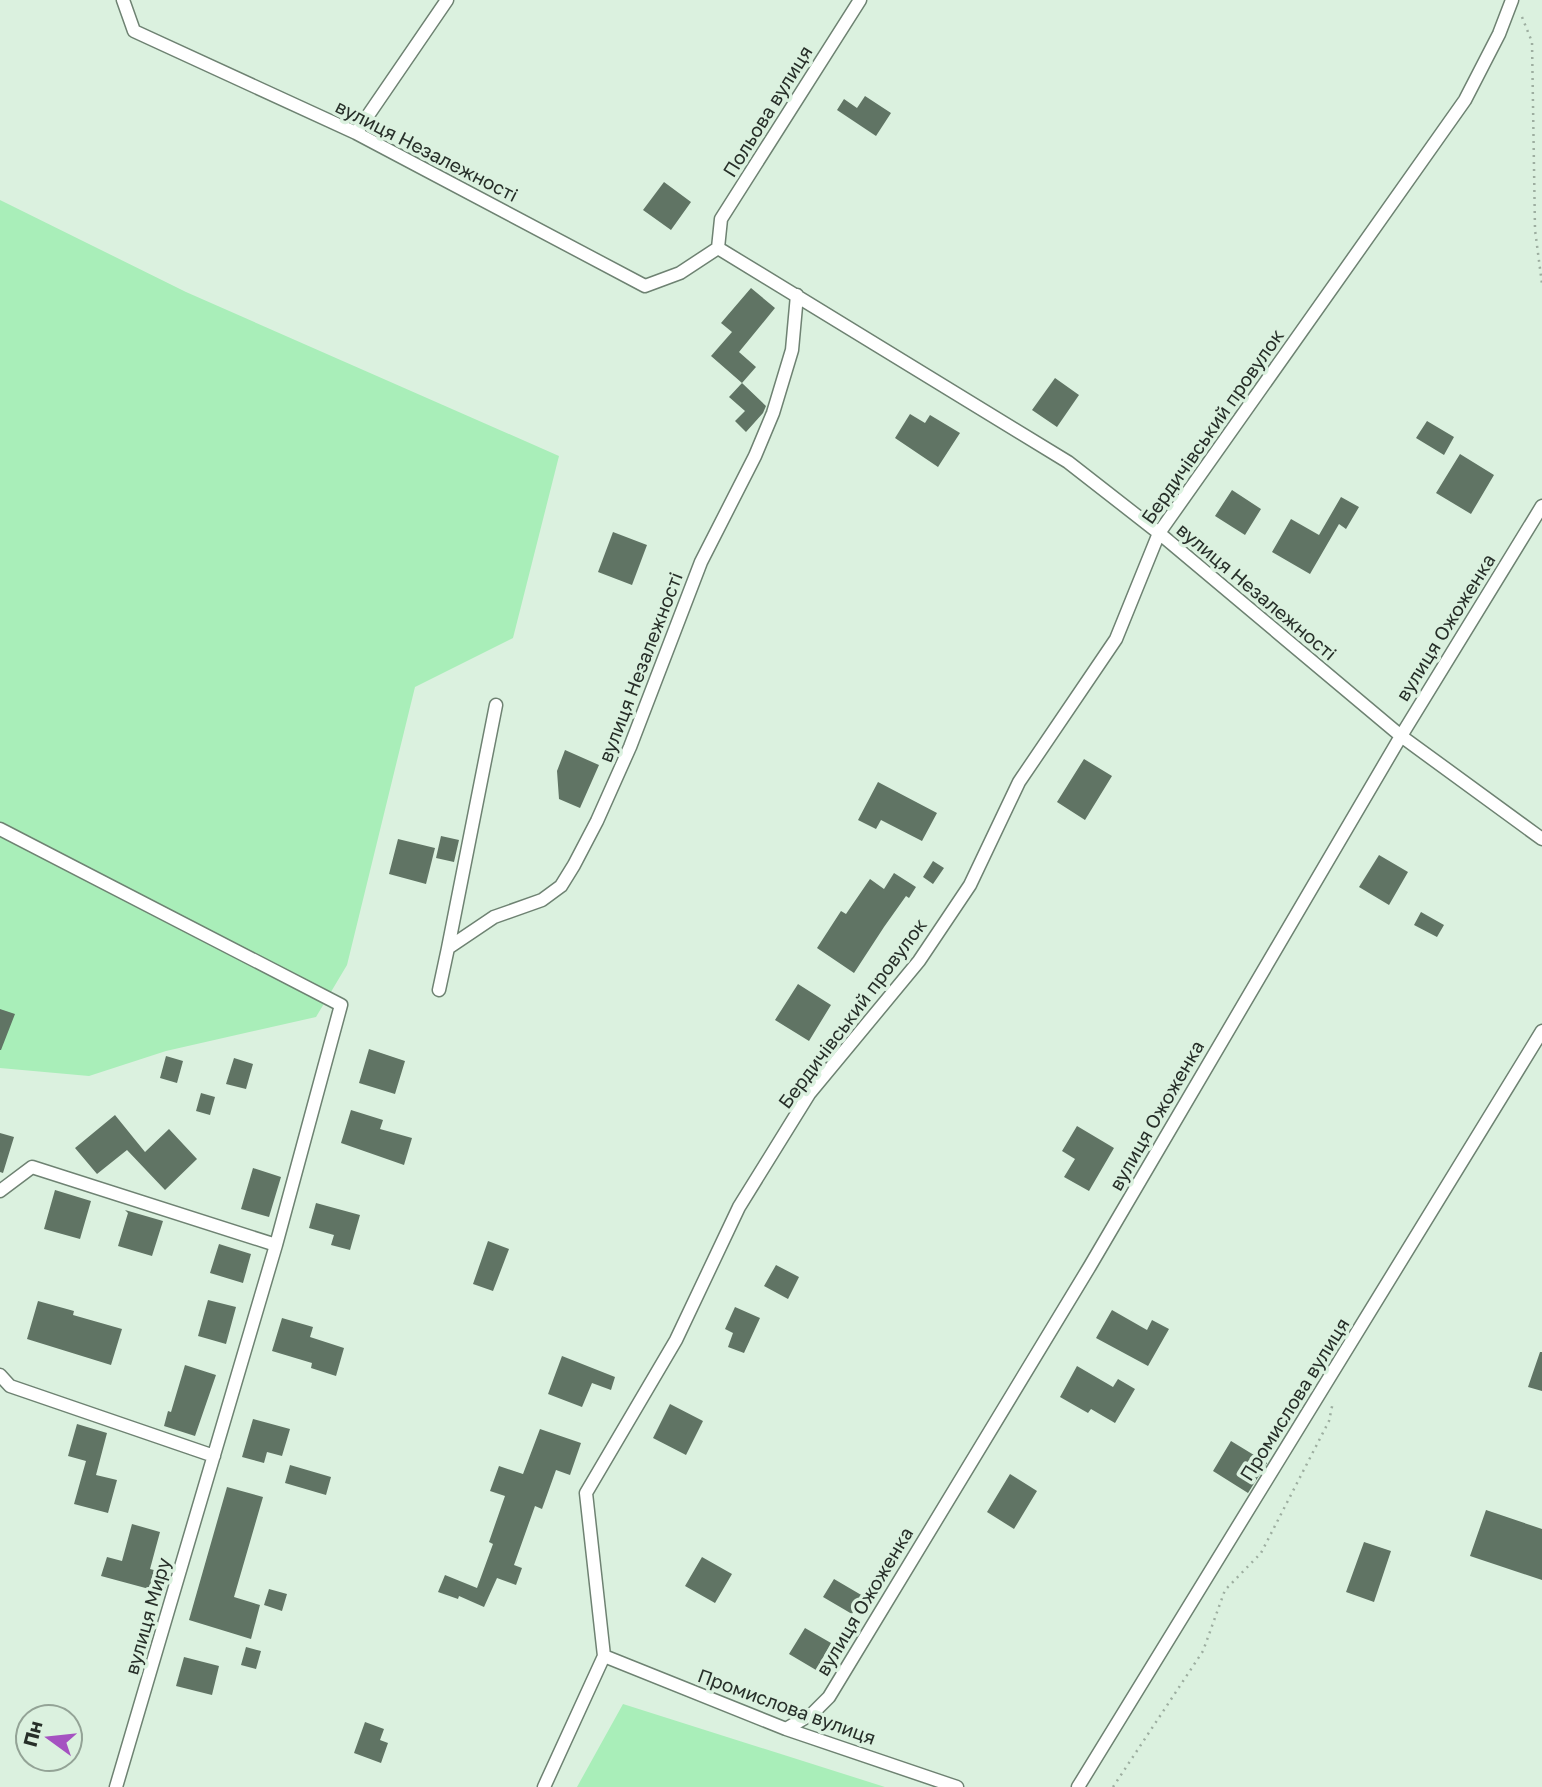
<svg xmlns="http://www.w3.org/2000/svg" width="1542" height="1787" font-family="'Golos Text',sans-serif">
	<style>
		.green { fill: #a9eeb9 }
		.building { fill: #607464 }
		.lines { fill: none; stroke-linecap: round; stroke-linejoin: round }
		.street-casing { stroke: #6e8272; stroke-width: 15 }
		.path { stroke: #9daea0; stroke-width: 2.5; stroke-dasharray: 2 5; stroke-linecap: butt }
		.street { stroke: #fff; stroke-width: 12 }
		.labels { text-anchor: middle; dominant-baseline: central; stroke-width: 7; stroke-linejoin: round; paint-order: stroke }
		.street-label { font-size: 19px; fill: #272f29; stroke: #dbf1df }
	</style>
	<rect width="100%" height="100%" fill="#dbf1df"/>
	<!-- green -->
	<path class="green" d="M0,200L186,292L559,456L513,638L415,687L347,965L316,1017L166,1051L89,1076L0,1068Z
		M623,1704L885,1787H577Z"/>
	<!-- building -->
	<path class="building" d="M865,96L891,113L876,136L837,110L844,99L857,108Z
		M664,182L691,202L671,230L643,210Z
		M751,288L775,308L739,352L756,367L742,383L711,356L732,332L721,323Z
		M1055,378L1079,395L1057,427L1032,410Z
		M742,383L766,406L763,413L746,432L735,421L745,411L729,397Z
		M910,414L925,423L930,415L960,433L938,467L895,438Z
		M1427,421L1454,437L1444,455L1416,438Z
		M1460,454L1494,475L1471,514L1436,493Z
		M1232,490L1261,509L1245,535L1215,516Z
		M1341,497L1359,507L1346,529L1339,524L1310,574L1272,552L1291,519L1319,535Z
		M613,532L647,545L632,585L598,572Z
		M565,750L599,765L580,808L559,799L557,771Z
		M1084,759L1112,776L1085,820L1057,802Z
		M878,782L937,813L922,841L881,820L876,829L858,820Z
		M441,836L459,840L454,862L436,858Z
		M398,839L435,848L426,884L389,874Z
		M1379,855L1408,872L1389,905L1359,887Z
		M933,861L944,868L933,884L923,877Z
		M894,873L916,887L909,898L906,896L884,927L854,973L817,948L841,911L846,914L870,879L884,889Z
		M1421,912L1444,925L1437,937L1414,925Z
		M798,984L831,1005L809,1041L775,1020Z
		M0,1009L15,1014L1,1050H0Z
		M369,1049L405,1061L395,1094L359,1083Z
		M166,1056L183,1061L177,1083L160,1078Z
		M234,1058L253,1064L246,1089L226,1084Z
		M201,1093L215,1097L210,1115L196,1111Z
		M351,1110L383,1120L380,1129L412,1138L404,1165L341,1143Z
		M115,1115L145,1152L169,1129L197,1159L165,1190L127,1150L97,1174L75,1148Z
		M1077,1126L1114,1148L1089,1191L1064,1177L1075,1159L1062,1151Z
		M0,1133L14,1137L3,1173L0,1172Z
		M253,1168L281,1177L269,1217L241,1209Z
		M55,1190L91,1201L80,1239L44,1229Z
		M316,1203L360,1215L350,1250L331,1245L334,1235L309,1228Z
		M125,1210L163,1221L152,1256L118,1246L128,1213Z
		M488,1241L509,1249L493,1291L473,1284Z
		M219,1244L251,1254L243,1283L210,1273Z
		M776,1265L799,1277L788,1299L764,1286Z
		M208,1300L236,1307L226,1344L198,1336Z
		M38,1301L74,1311L73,1315L122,1329L111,1365L27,1339Z
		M735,1307L760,1318L744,1353L728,1347L733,1333L725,1329Z
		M1112,1310L1147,1330L1152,1320L1169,1329L1148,1366L1096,1338Z
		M282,1318L313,1327L310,1337L344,1348L336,1376L311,1368L312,1363L272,1351Z
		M1540,1352H1542V1391L1528,1387Z
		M562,1356L615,1377L611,1390L592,1383L582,1407L548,1394Z
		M185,1365L216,1375L195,1436L164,1426L168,1411L171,1412Z
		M1077,1366L1113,1387L1118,1379L1135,1389L1115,1423L1091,1409L1088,1413L1060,1397Z
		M670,1404L703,1421L686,1455L653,1438Z
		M253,1419L290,1429L282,1456L267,1452L264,1463L242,1457Z
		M77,1424L107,1433L96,1475L117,1480L108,1513L74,1504L86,1461L68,1456Z
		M540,1429L581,1443L570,1475L556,1470L542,1509L535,1506L514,1565L522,1568L516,1585L497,1578L484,1607L459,1596L458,1599L438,1592L445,1575L477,1588L493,1544L489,1542L505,1496L490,1491L499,1466L523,1474Z
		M1231,1441L1267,1463L1248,1493L1213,1471Z
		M290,1465L331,1477L326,1495L285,1483Z
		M1010,1474L1037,1491L1014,1529L987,1512Z
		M227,1487L263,1497L234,1597L260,1605L251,1639L189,1620Z
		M1486,1510L1542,1529V1580L1470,1556Z
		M132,1524L160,1532L150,1569L169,1574L164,1593L101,1576L107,1557L122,1561Z
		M1364,1542L1391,1551L1374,1602L1346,1592Z
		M702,1557L732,1574L715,1603L685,1586Z
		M834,1579L863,1596L852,1614L823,1597Z
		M269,1589L287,1594L282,1611L264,1605Z
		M805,1628L831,1643L816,1670L789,1654Z
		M246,1647L261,1651L256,1669L241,1665Z
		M184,1657L219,1666L212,1695L176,1686Z
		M365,1722L384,1729L380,1740L388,1743L381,1763L354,1753Z"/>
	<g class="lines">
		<defs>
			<path id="street" d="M123,0L134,31L356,133L645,286L680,273L718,248L1068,462L1159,533L1401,736L1542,839
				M356,133L447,0
				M718,248L721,219L860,0
				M0,829L341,1005L276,1245L116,1787
				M448,948L496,705
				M439,990L448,948L494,917L542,900L561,886L574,865L597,821L630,747L701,562L755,456L773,413L792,350L797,295
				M0,1191L32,1167L276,1245
				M0,1375L10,1386L214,1456
				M604,1656L586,1493L676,1340L739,1207L809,1094L919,961L970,885L1019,782L1116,639L1159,533L1465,100L1499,34L1512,0
				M604,1656L786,1729L957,1787
				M786,1729L813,1713L829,1697L1090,1266L1401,736L1542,506
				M544,1787L604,1656
				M1078,1787L1542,1031"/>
		</defs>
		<!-- street casing -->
		<use href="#street" class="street-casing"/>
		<!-- path -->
		<path class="path" d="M1522,17L1532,42L1535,230L1542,284
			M1113,1787L1203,1651L1225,1590L1261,1553L1329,1421L1333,1402"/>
		<!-- street -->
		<use href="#street" class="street"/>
	</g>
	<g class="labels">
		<!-- street labels -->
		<g class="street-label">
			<text transform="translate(767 111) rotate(-58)">Польова вулиця</text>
			<text transform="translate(427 150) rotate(27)">вулиця Незалежності</text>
			<text transform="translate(1212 426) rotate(-55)">Бердичівський провулок</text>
			<text transform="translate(1257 591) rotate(40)">вулиця Незалежності</text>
			<text transform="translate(1445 627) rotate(-58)">вулиця Ожоженка</text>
			<text transform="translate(640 667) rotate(-69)">вулиця Незалежності</text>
			<text transform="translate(852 1013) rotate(-53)">Бердичівський провулок</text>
			<text transform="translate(1156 1115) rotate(-60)">вулиця Ожоженка</text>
			<text transform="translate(1294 1399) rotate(-58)">Промислова вулиця</text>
			<text transform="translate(864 1601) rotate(-59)">вулиця Ожоженка</text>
			<text transform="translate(147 1616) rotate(-74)">вулиця Миру</text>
			<text transform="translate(787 1706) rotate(20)">Промислова вулиця</text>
		</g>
	</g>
	<!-- north arrow -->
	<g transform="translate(49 1738) rotate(285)"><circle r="33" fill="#dbf1df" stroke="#93a396" stroke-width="2"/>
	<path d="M0-5L12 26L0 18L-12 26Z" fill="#a552c1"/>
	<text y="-10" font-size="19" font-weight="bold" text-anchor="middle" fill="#272f29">Пн</text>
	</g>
</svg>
